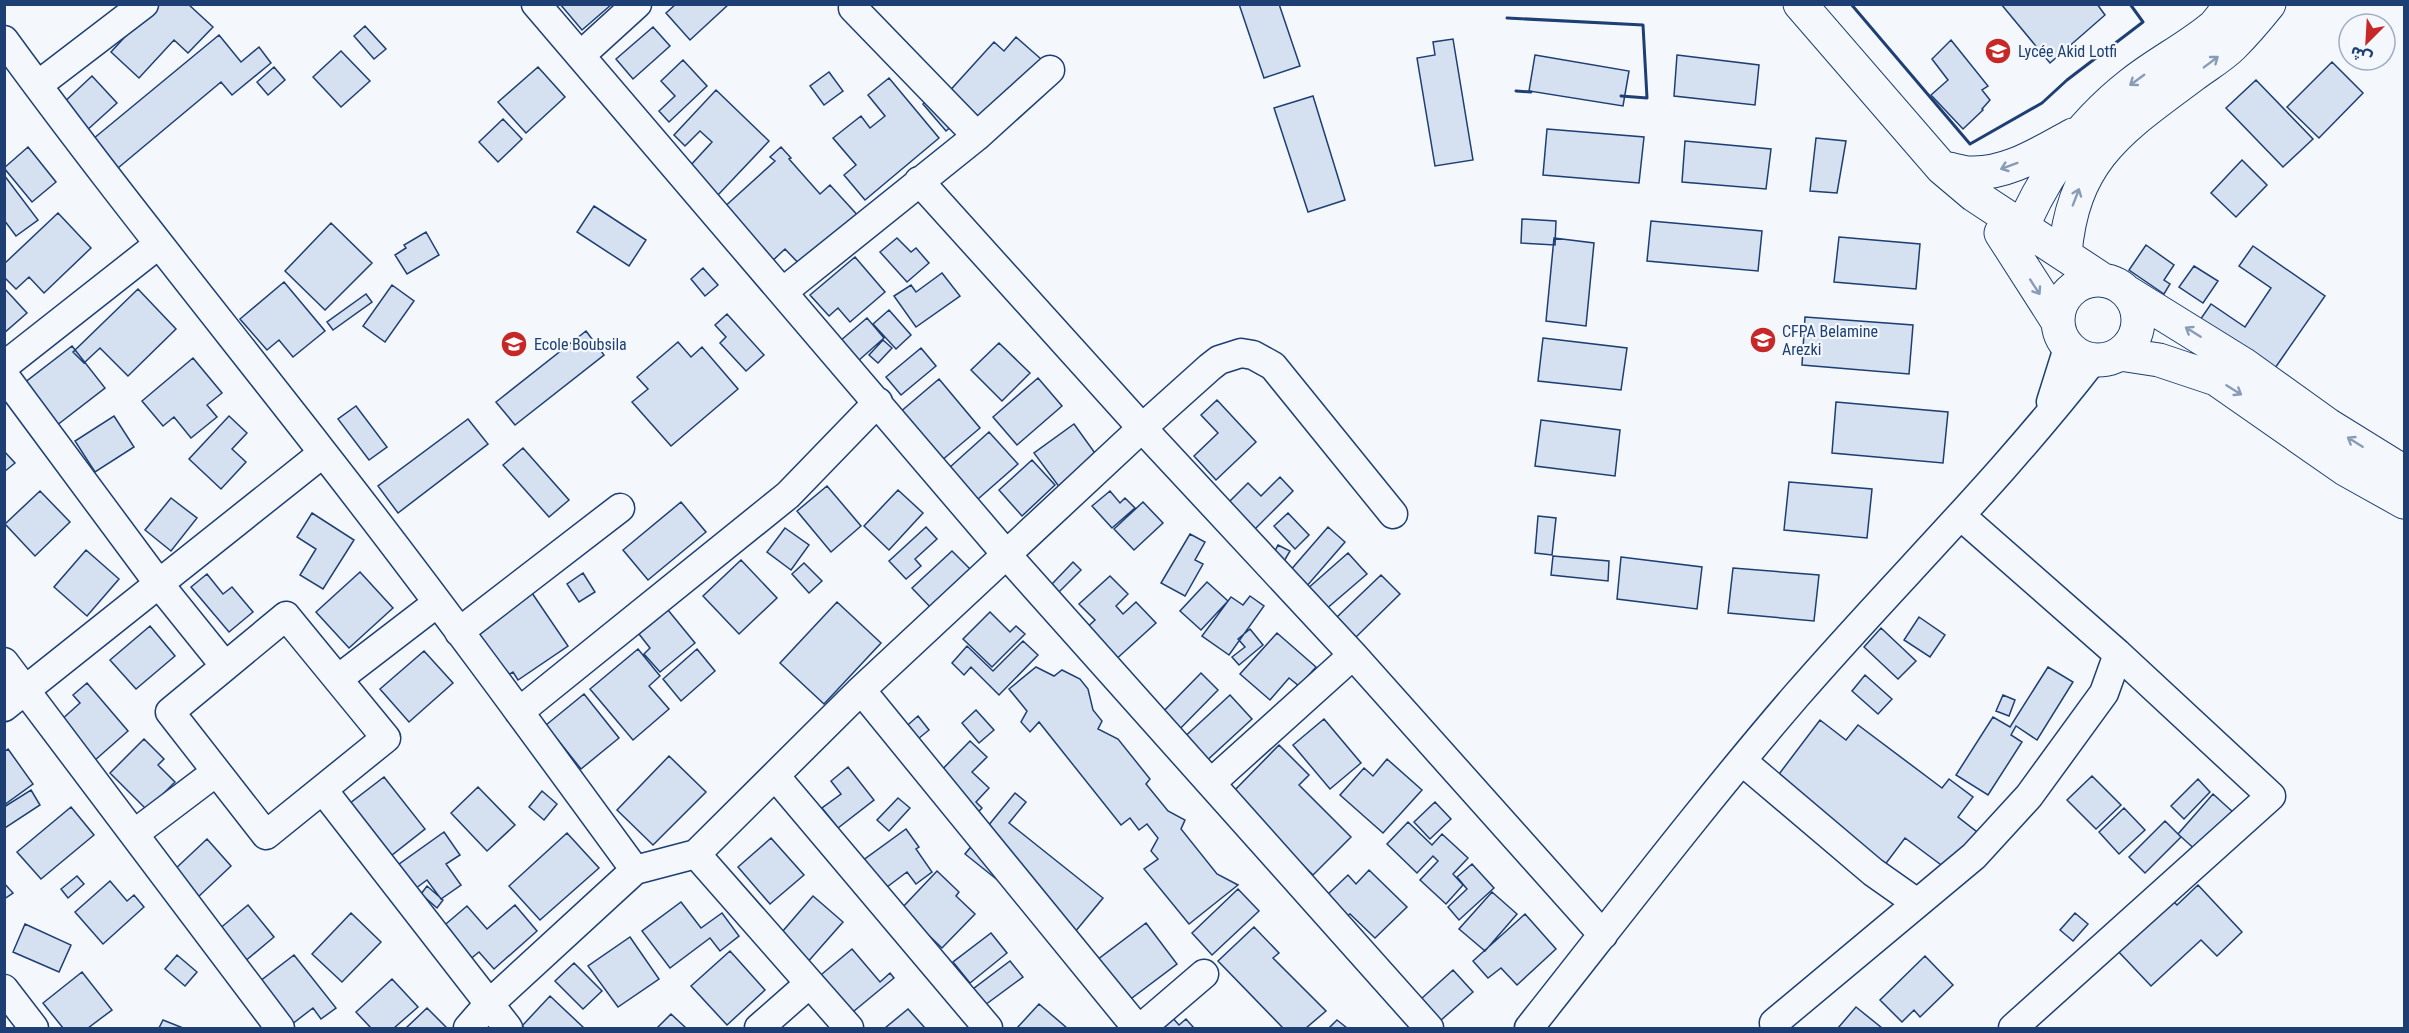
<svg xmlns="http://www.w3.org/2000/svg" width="2409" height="1033" font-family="'Roboto Condensed','Noto Sans Arabic',sans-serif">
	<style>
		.building { fill: #d5e0f0; stroke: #1d3f73; stroke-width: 1.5 }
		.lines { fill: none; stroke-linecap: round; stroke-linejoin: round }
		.minor-casing { stroke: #1d3f73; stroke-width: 31 }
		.major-casing { stroke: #1d3f73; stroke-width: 35 }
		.minor { stroke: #f4f7fb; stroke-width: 28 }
		.major { stroke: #f4f7fb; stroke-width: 33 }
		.wall { stroke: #1d3f73; stroke-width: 3 }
		.oneway { stroke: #889bb7 }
		.labels { text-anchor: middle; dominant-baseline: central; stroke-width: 4.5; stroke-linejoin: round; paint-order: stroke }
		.poi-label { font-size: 16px; fill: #1d3f73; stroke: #f4f7fb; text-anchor: start }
	</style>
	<rect width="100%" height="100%" fill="#f4f7fb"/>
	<!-- building -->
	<path class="building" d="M155,4H188L213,27L188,53L174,40L139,78L111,52Z
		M560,4H612L582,30Z
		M676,4H729L690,40L666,13Z
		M1239,4H1279L1300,66L1264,78Z
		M2001,4H2097L2105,15L2050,63Z
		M365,26L386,49L374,59L354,36Z
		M653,27L670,46L633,79L616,59Z
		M219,35L241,62L259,47L271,63L232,95L221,82L118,168L93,139Z
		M1016,37L1041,59L980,127L945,96L994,42L1004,51Z
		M1453,39L1473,160L1435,166L1417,58L1435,55L1433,42Z
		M1951,40L1988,86L1982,90L1990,100L1982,109L1983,110L1963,129L1931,95L1948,80L1932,59Z
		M341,51L370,81L341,107L313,77Z
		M1535,55L1629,71L1623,106L1529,91Z
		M1677,55L1759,65L1755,105L1674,96Z
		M683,60L707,86L669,122L659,111L675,96L661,81Z
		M2332,62L2363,93L2319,138L2287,107Z
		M274,67L285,80L268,95L257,82Z
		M538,67L565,97L526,133L498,102Z
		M829,72L843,91L824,105L810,86Z
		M92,76L117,103L85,132L60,106Z
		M889,78L939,138L865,200L844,175L856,165L833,138L861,116L870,128L885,116L868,95Z
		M2256,80L2313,139L2283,167L2226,108Z
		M716,90L769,141L718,195L689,167L712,142L700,131L685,146L674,135Z
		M932,96L955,123L946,131L923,104Z
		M1313,96L1345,200L1308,212L1274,108Z
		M503,119L522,139L498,162L479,142Z
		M1547,129L1644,137L1639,183L1543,175Z
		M1816,138L1846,141L1837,193L1810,191Z
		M1685,141L1771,149L1766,189L1682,182Z
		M28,147L56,182L32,202L4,168Z
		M781,147L791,158L789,159L820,194L830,185L861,219L805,270L785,249L769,264L721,210L775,161L770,157Z
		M2242,160L2267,185L2236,217L2211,193Z
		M4,175L38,220L16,236L4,220Z
		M594,206L646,240L629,266L577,232Z
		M58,213L91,248L44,293L29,277L16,289L4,277V264Z
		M1522,219L1556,221L1555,245L1521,243Z
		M1651,221L1762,231L1758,271L1647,261Z
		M331,223L372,263L325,310L285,271Z
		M426,232L439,255L407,274L395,255L406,248L404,245Z
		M1839,237L1920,244L1916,289L1834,282Z
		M897,238L911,252L916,248L929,263L907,282L880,252Z
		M1554,238L1594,243L1586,326L1546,321Z
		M2146,245L2174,265L2164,280L2170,284L2164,294L2129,270Z
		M2253,246L2325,296L2273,371L2200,320L2211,304L2245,327L2271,288L2239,266Z
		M855,257L885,292L850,322L838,308L829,316L810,295Z
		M2194,266L2218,281L2203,303L2179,287Z
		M703,268L718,285L705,296L691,279Z
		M942,273L960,296L916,327L894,296L911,285L916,292Z
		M284,282L325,331L293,357L279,340L267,350L240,319Z
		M392,285L414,301L385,342L363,326Z
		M4,288L27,313L4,333Z
		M138,289L176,329L128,376L100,348L84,363L73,352Z
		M366,294L372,302L333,330L327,322Z
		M889,310L911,335L896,349L873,324Z
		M727,314L764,355L746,371L720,343L726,337L715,325Z
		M1805,317L1913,325L1909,374L1802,365Z
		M867,318L884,338L858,361L840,341Z
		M586,331L604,355L515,425L496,402Z
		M1543,338L1627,348L1621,390L1538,381Z
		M883,340L892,348L878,363L869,355Z
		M678,342L691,357L702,347L738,389L671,446L632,402L648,389L637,377Z
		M999,343L1030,373L1002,401L971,370Z
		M72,346L105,388L52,429L19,387Z
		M921,348L936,366L901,395L886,377Z
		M193,358L222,393L207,405L217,417L191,438L174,417L163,426L142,401Z
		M1038,378L1062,406L1017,445L993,417Z
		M939,379L980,428L941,461L899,413Z
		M1217,400L1256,442L1216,480L1194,456L1218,433L1201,415Z
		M1836,402L1948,412L1943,463L1832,453Z
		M356,406L387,447L369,460L338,419Z
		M114,416L134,447L95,472L75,441Z
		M229,416L247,433L232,449L246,462L221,489L189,459Z
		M468,419L488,444L398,513L378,486Z
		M1541,420L1620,430L1615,476L1535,466Z
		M1074,424L1100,460L1060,488L1034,453Z
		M989,432L1018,464L978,499L949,468Z
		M523,448L569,500L549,517L503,465Z
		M4,451L15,463L4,472Z
		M1032,460L1055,485L1022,516L999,490Z
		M1280,477L1293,491L1253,531L1227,504L1248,483L1261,496Z
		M1789,482L1872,489L1867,538L1784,530Z
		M827,486L861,526L831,552L797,511Z
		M898,490L923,513L889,550L864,526Z
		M40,491L70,522L35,556L5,524Z
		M1110,491L1120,503L1125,498L1135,508L1112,528L1092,506Z
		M171,498L197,518L171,551L145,530Z
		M681,502L706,532L648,580L623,550Z
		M1143,502L1163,523L1134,550L1114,529Z
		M312,513L354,540L323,589L300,575L316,549L297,537Z
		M1288,513L1309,535L1295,549L1274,526Z
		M1538,516L1556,518L1552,555L1535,553Z
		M926,527L937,539L915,559L921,566L906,579L889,561Z
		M1328,527L1345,542L1306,587L1289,572Z
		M785,528L809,545L791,570L767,552Z
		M1190,534L1205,542L1195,560L1203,564L1185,596L1161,583Z
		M1278,545L1290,551L1283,563L1272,557Z
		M86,550L119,579L87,616L54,587Z
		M952,551L974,573L934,611L912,588Z
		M1348,553L1367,574L1325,610L1306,590Z
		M1553,556L1609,561L1608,581L1551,575Z
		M1621,557L1702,567L1697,609L1617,599Z
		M741,560L777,598L739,634L703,596Z
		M1073,562L1081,570L1059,592L1052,584Z
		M804,563L822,581L809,593L792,574Z
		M1733,568L1819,575L1814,621L1728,613Z
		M360,572L393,608L349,648L316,612Z
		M583,573L595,592L579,602L567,584Z
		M207,574L223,594L232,587L253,612L229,632L191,587Z
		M1381,575L1400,594L1356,637L1337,617Z
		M1110,576L1128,594L1116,606L1123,614L1136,602L1156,623L1113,662L1084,630L1095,620L1079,604Z
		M1207,582L1228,601L1201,630L1180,611Z
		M532,593L568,646L518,680L513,672L499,681L468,636Z
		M1250,596L1264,606L1229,655L1202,636L1231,597L1243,605Z
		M837,602L881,643L824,704L780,663Z
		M668,610L695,643L660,672L644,654L650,648L639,634Z
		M990,612L1010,632L1016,626L1025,634L992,667L963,639Z
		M1919,617L1945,635L1930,657L1904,640Z
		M150,626L175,656L136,689L110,660Z
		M1881,628L1916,661L1898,679L1864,647Z
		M1250,629L1263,645L1239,665L1232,657L1245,647L1238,639Z
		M1277,633L1316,667L1299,686L1289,678L1270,700L1240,674Z
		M1023,641L1038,655L999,695L971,667L964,675L952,663L967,646L993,671Z
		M638,649L660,676L649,686L669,709L633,740L590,689Z
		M697,649L715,671L681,701L663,679Z
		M424,651L453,683L409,722L380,689Z
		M1036,667L1054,676L1062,670L1080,679L1088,689L1093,710L1102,721L1098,729L1118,739L1150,779L1146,784L1168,811L1185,820L1181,829L1217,874L1238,885L1189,924L1144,869L1158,859L1151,851L1158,838L1147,824L1139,830L1130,818L1121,825L1039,722L1030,732L1021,722L1027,711L1009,689Z
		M2048,667L2073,682L2037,740L2016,726L2011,735L2022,742L1988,795L1956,775L1993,717L2010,727Z
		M1201,673L1218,690L1173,736L1156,719Z
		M1865,675L1892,699L1878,714L1852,691Z
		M87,683L128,731L94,761L60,721L80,703L73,695Z
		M584,694L619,738L581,769L546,725Z
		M1230,695L1252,719L1202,765L1180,741Z
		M2003,695L2015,700L2009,716L1996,711Z
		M976,710L994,730L979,743L962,723Z
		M918,716L929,730L913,743L902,730Z
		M1324,719L1361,763L1330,789L1293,745Z
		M1820,720L1846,740L1858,725L1942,788L1949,779L1973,797L1958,817L1981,835L1952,873L1905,838L1881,870L1770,786Z
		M144,739L164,759L158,765L175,782L147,810L110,773Z
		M970,741L987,757L972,772L989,788L976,802L982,808L967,824L927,785Z
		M1279,745L1309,775L1299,785L1351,837L1313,875L1231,794Z
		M8,749L33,784L4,805V752Z
		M669,756L706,792L653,845L617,810Z
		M1387,759L1422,790L1383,833L1340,795L1364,768L1373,776Z
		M848,767L874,800L838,828L822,808L841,794L831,781Z
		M2092,776L2121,805L2096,829L2067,800Z
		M384,777L425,829L378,866L345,807Z
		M2198,779L2210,792L2184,819L2171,806Z
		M478,787L515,825L487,851L451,813Z
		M31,790L40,805L5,828L4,807Z
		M542,791L557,804L544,820L529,807Z
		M1015,793L1026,802L1009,823L1103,898L1070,938L965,854Z
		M2213,794L2234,813L2199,853L2178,834Z
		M898,798L910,808L889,831L877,820Z
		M1435,802L1451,819L1430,839L1414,822Z
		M71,807L94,835L41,879L17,852Z
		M2124,808L2145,830L2119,854L2099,832Z
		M2165,821L2181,837L2145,873L2129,857Z
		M1408,822L1432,845L1442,834L1468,858L1453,874L1463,885L1446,904L1420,880L1438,861L1433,856L1417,873L1387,844Z
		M906,829L919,847L916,849L932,872L916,884L907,872L883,890L862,861Z
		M444,832L460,855L446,864L461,885L441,899L427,880L412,891L395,867Z
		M567,833L599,868L540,920L509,886Z
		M771,838L804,875L770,904L738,867Z
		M207,839L231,866L197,898L173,871Z
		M1472,864L1494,888L1459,920L1448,907L1467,889L1457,877Z
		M1369,870L1407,907L1375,938L1350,914L1345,918L1325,897L1348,875L1356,884Z
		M937,871L959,892L956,896L975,914L942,948L901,909Z
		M77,876L84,884L68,898L61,889Z
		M110,881L127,901L134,895L144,907L103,944L75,912Z
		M4,883L13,893L4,899Z
		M2198,885L2242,932L2217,956L2201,940L2151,986L2116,949L2170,898L2177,905Z
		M427,886L443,900L437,908L421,894Z
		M1238,889L1259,911L1212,955L1192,933Z
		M1492,892L1517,914L1485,951L1459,929Z
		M813,896L843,922L806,964L776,939Z
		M681,902L701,928L722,913L739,936L720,951L710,938L670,968L642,931Z
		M248,905L274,937L244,962L218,930Z
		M515,905L537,931L494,969L479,952L468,961L440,929L467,906L487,929Z
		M351,913L381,942L342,982L312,954Z
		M2075,913L2088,924L2073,941L2060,930Z
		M1525,914L1556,949L1517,985L1501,968L1488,978L1473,961Z
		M1146,923L1177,964L1124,1004L1093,963Z
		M25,924L71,945L59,972L13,952Z
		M1254,927L1279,953L1273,958L1326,1011L1306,1028H1283L1218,961Z
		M991,933L1007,953L970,983L953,962Z
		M630,937L659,979L618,1007L588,966Z
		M852,949L880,982L890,973L894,978L848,1016L816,979Z
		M730,951L765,990L727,1025L691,986Z
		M177,955L197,972L185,986L165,969Z
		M294,955L336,1008L321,1019L313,1008L287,1028L255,985Z
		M1925,956L1953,985L1920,1017L1914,1010L1902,1022L1880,1000Z
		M1010,961L1023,977L985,1005L973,989Z
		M574,963L602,991L583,1009L555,981Z
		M1453,970L1473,992L1440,1021L1421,999Z
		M82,972L112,1010L88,1028H63L43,1003Z
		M392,979L418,1007L394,1028H371L356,1012Z
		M550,996L584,1028H525L522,1026Z
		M1039,1004L1067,1028H1017Z
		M1856,1007L1882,1028H1838Z
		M427,1008L446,1027L444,1028H406Z
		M908,1009L925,1028H885Z
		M671,1014L686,1028H657Z
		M1171,1016L1179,1025L1186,1019L1194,1028H1157Z
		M163,1020L183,1028H159Z
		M1337,1020L1347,1028H1329Z"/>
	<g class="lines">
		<defs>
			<path id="minor" d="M536,4L1006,554L1429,1028
				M853,8L977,136
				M4,40C106,180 215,314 321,450C429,588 532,729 635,870L696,854L861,690L1142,428L1210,367L1219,360L1241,353L1253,355L1273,366L1393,514
				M581,55L637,4
				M38,85L144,4
				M919,181L1142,428L1353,655L1603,935
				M784,291L977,136L1050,70
				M4,366L159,244
				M4,375L159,584L225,666
				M2051,402L2068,348
				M1961,516L2118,654L2271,796L2013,1028
				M286,616L386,738L266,835L170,712Z
				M459,632L620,508
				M4,662L280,1028
				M338,679L437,603
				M861,690L1137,1028
				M4,707L323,453
				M519,712L788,495L878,402
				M1742,761L1873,872L1917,903
				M776,777L988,1028
				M1211,783L1353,655
				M323,790L508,1028
				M134,834L216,772
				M696,854L849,1028
				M4,989L34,1028
				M1774,1023L1974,856L2029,796L2104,693L2118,654
				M468,1028L488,1005L635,870
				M759,1028L809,984
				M1141,1028L1204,974
				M1529,1028C1617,917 1703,804 1796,696C1894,583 2001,479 2093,360"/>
			<path id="major" d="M1800,4L1942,168L1974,195L2103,280
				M1942,168C1951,169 1960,172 1969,173C2007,175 2041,152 2073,135
				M2001,233L2058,322
				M2013,251C2036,186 2076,127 2131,84C2157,63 2188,48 2214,26C2220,20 2225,12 2231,4
				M2065,254C2073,158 2121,129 2192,76C2205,66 2221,57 2232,46C2245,33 2257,19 2269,4
				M2058 320a40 40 0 1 1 80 0a40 40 0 1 1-80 0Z
				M2127,292L2243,364L2328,425L2404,472
				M2120,354L2159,360L2216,379L2345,469L2404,502"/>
		</defs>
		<!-- minor casing -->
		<use href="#minor" class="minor-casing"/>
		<!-- major casing -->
		<use href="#major" class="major-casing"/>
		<!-- minor -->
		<use href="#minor" class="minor"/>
		<!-- major -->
		<use href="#major" class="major"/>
		<!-- wall -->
		<path class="wall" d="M1851,4L1970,144L2042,103L2067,80L2143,22L2130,4
			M1507,18L1643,25L1647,98L1621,96
			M1516,91L1531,92"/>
	</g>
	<!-- one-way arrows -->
	<defs><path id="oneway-shaft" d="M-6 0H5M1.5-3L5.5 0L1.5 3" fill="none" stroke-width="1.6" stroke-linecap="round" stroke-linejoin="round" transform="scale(1.5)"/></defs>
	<g class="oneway">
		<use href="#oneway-shaft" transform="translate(2211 62) rotate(-37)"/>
		<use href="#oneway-shaft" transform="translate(2137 80) rotate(144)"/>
		<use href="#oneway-shaft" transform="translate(2009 166) rotate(160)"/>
		<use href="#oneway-shaft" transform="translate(2076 197) rotate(-69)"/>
		<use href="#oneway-shaft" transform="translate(2035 287) rotate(57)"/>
		<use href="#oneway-shaft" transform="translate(2193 332) rotate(-148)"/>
		<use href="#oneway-shaft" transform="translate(2234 390) rotate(32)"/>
		<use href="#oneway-shaft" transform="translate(2355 442) rotate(-148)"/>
	</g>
	<!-- icons -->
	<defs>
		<symbol id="school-disc" viewBox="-11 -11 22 22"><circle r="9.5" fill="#c62828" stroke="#f4f7fb"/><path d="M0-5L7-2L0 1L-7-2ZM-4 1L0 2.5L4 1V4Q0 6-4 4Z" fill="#fff"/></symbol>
		<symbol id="university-disc" viewBox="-11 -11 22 22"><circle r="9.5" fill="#c62828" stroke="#f4f7fb"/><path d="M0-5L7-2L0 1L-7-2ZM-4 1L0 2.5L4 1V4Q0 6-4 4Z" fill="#fff"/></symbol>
	</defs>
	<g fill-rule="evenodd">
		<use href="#school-disc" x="1983" y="36" width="30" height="30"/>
		<use href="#university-disc" x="1748" y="325" width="30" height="30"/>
		<use href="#school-disc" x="499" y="329" width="30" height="30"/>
	</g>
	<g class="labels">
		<!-- poi labels -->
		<g class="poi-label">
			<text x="2018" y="51">Lycée Akid Lotfi</text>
			<text x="1782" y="331">CFPA Belamine<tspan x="1782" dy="18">Arezki</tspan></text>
			<text x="534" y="344">Ecole Boubsila</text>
		</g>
	</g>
	<!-- border -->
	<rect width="2409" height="1033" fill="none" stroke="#1d3f73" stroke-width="12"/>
	<!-- north arrow -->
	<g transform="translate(2367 42) rotate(204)"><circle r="28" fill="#f4f7fb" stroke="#9eadc5" stroke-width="1.5"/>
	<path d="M0-4.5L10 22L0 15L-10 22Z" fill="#c62828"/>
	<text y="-9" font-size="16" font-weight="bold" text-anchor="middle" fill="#1d3f73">ش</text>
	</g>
</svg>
